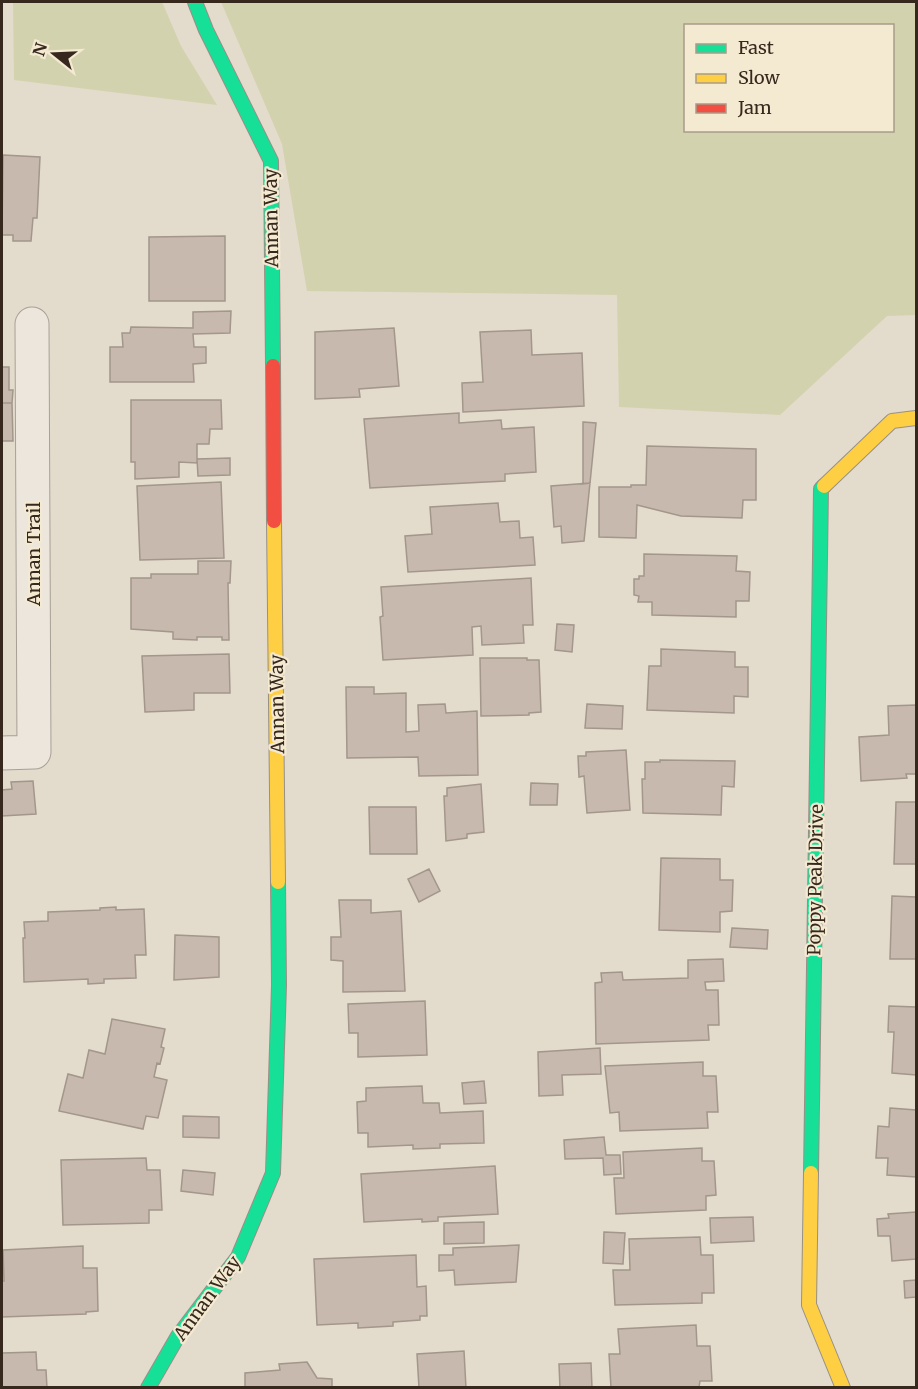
<svg xmlns="http://www.w3.org/2000/svg" width="918" height="1389" font-family="Merriweather,serif">
	<style>
		.green { fill: #d3d2ae; fill-rule: evenodd }
		.building { fill: #c7b9ad; stroke: #a3968b; stroke-width: 1.5 }
		.lines { fill: none; stroke-linecap: round; stroke-linejoin: round }
		.street-casing { stroke: #a8a095; stroke-width: 35 }
		.fast-casing { stroke: #989085; stroke-width: 16 }
		.slow-casing { stroke: #989085; stroke-width: 16 }
		.jam-casing { stroke: #989085; stroke-width: 16 }
		.street { stroke: #ece6dd; stroke-width: 33 }
		.fast { stroke: #16e098; stroke-width: 14 }
		.slow { stroke: #ffcf43; stroke-width: 14 }
		.jam { stroke: #f24e42; stroke-width: 14 }
		.labels { text-anchor: middle; dominant-baseline: central; stroke-width: 4.5; stroke-linejoin: round; paint-order: stroke }
		.street-label { font-size: 18px; fill: #36281d; stroke: #f4e9d1 }
	</style>
	<rect width="100%" height="100%" fill="#e3dbcc"/>
	<!-- green -->
	<path class="green" d="M13,2H162L181,46L217,105L14,80Z
		M221,2H916V315L887,316L780,415L619,407L617,295L307,291L282,144ZM686,26H892V130H686Z"/>
	<!-- building -->
	<path class="building" d="M3,155L40,157L37,218H33L31,241H13V235H2Z
		M225,236V301H149V237Z
		M231,311L230,333L193,334L194,347H206V363L193,364L194,382H110V347H123L122,333H130L131,327L193,328V312Z
		M394,328L399,386L359,389L360,397L315,399V332Z
		M531,330L532,355L582,353L584,406L463,412L462,383L483,382L480,332Z
		M2,367H9V390H13L12,403H2Z
		M131,400H221L222,429H210L209,444H197V463L179,462V477L135,479V462H131Z
		M2,403H12L13,441H2Z
		M459,413V423L501,420L502,429L534,427L536,472L505,474V481L370,488L364,419Z
		M583,422L596,423L590,483L583,484Z
		M647,446L756,449V500H743L742,518L681,516L637,505L636,538L599,537V487H631V485H646Z
		M230,458V475L198,476L197,459Z
		M221,482L224,558L140,560L137,486Z
		M590,483L584,541L562,543L561,526L554,527L551,486Z
		M498,503L500,522L519,521L520,538L533,537L535,565L408,572L405,536L432,534L430,507Z
		M644,554L737,556L736,571L750,572L749,601H736V617L652,615V602H638L639,596L634,595V579H639V576H644Z
		M198,561H231L230,583H228L229,640H222V637H197V640L173,639V632L131,629V578H151V574H198Z
		M531,578L533,625H523L524,643L482,645L481,626L472,627L473,655L383,660L380,617L383,616L381,587Z
		M557,624L574,625L572,652L555,650Z
		M661,649L735,652V667H748V697L734,696V713L647,710L649,666H661Z
		M229,654L230,693H194V710L145,712L142,656Z
		M480,658H527V660H539L541,712L529,713V715L481,716Z
		M346,687H374V694L406,693V732L419,731L418,705L445,704L446,713L477,711L478,775L419,776L418,757L347,758Z
		M587,704L623,706L622,729L585,728Z
		M916,705V774H906L907,778L861,781L859,737L889,735L888,706Z
		M626,750L630,810L587,813L584,776L579,777L578,756H586V752Z
		M660,760L735,761L734,787L722,786L721,815L643,813L642,779H645V762H660Z
		M33,781L36,814L2,816V790L12,789L11,782Z
		M531,783L558,784L557,805H530Z
		M481,784L484,832L467,834V838L446,841L444,796H447V788Z
		M896,802H916V864H894Z
		M369,807H416L417,854H370Z
		M661,858L720,859V880H733L732,911L720,912V932L659,930Z
		M429,869L440,891L419,902L408,879Z
		M892,896L916,897V959H890Z
		M339,900H371V913L401,911L405,991L343,992V961L331,960V937H341Z
		M116,907V910L144,909L146,955H135L136,978L104,979V983L88,984V979L24,982L23,938H25L24,922L48,921V912L100,910V908Z
		M732,928L768,930L767,949L730,947Z
		M175,935L219,937V977L174,980Z
		M723,959L724,981L705,982L706,990H718L719,1025H708L709,1040L596,1044L595,983L602,982L601,973L622,972L623,980L688,978V960Z
		M425,1001L427,1055L358,1057V1033H349L348,1004Z
		M889,1006L916,1007V1075L892,1073L894,1032H888Z
		M112,1019L165,1029L161,1047L164,1048L160,1064L157,1063L154,1077L167,1080L158,1118L146,1116L143,1129L59,1111L68,1074L83,1078L89,1050L105,1054Z
		M600,1048L601,1074L562,1075L563,1095L539,1096L538,1052Z
		M703,1062V1076H716L718,1112H707L708,1128L620,1131L619,1112L610,1113L605,1066Z
		M484,1081L486,1103L464,1104L462,1083Z
		M422,1086L423,1103H439L440,1113L483,1111L484,1143L440,1144V1148L413,1149V1145L368,1147V1133H358L357,1102L366,1101V1088Z
		M890,1108L916,1110V1177L887,1175L888,1158H876L878,1126L889,1127Z
		M183,1116L219,1117V1138L183,1137Z
		M604,1137L606,1155H620L621,1174L604,1175L603,1158L565,1159L564,1140Z
		M702,1148V1161H714L716,1195L706,1196V1210L616,1214L614,1178H624L623,1152Z
		M146,1158L147,1170H160L162,1210H149V1223L63,1225L61,1160Z
		M495,1166L498,1214L438,1217V1221L422,1222V1219L364,1222L361,1174Z
		M183,1170L215,1173L213,1195L181,1191Z
		M916,1212V1259L892,1261L890,1236H878L877,1219L889,1218L888,1214Z
		M753,1217L754,1241L711,1243L710,1218Z
		M484,1222V1243L444,1244V1223Z
		M604,1232L625,1233L623,1264L603,1263Z
		M700,1237L701,1255H713L714,1293H702V1303L615,1305L613,1270H630L629,1239Z
		M519,1245L516,1282L455,1285L454,1270L439,1271V1255H453V1248Z
		M83,1246V1268H97L98,1311L86,1312V1314L2,1317V1281H4L3,1250Z
		M416,1255L417,1287L426,1286L427,1316H420V1320L393,1322V1326L358,1328V1323L317,1325L314,1259Z
		M916,1280V1297L905,1298L904,1281Z
		M696,1325L697,1346H710L712,1381H700L699,1387L611,1388L609,1354H620L618,1329Z
		M464,1351L466,1388H419L417,1354Z
		M36,1352L37,1370H46L47,1388H2V1353Z
		M307,1362L317,1378L332,1379V1388H245V1373L280,1370L279,1364Z
		M591,1363L592,1388H560L559,1364Z"/>
	<g class="lines">
		<defs>
			<path id="street" d="M2,753L34,752L32,324"/>
			<path id="fast" d="M195,2L206,30L271,161L273,366
				M811,1173L821,489L824,486
				M148,1388L178,1336L238,1257L273,1173L279,985L278,882"/>
			<path id="slow" d="M824,486L892,421L916,418
				M274,521L278,882
				M811,1173L809,1305L843,1388"/>
			<path id="jam" d="M273,366L274,521"/>
		</defs>
		<!-- street casing -->
		<use href="#street" class="street-casing"/>
		<!-- fast casing -->
		<use href="#fast" class="fast-casing"/>
		<!-- slow casing -->
		<use href="#slow" class="slow-casing"/>
		<!-- jam casing -->
		<use href="#jam" class="jam-casing"/>
		<!-- street -->
		<use href="#street" class="street"/>
		<!-- fast -->
		<use href="#fast" class="fast"/>
		<!-- slow -->
		<use href="#slow" class="slow"/>
		<!-- jam -->
		<use href="#jam" class="jam"/>
	</g>
	<g class="labels">
		<!-- street labels -->
		<g class="street-label">
			<text transform="translate(271 218) rotate(-91)">Annan Way</text>
			<text transform="translate(33 554) rotate(-90)">Annan Trail</text>
			<text transform="translate(277 704) rotate(-91)">Annan Way</text>
			<text transform="translate(815 880) rotate(-89)">Poppy Peak Drive</text>
			<text transform="translate(207 1298) rotate(-54)">Annan Way</text>
		</g>
	</g>
	<!-- border -->
	<rect width="918" height="1389" fill="none" stroke="#36281d" stroke-width="6"/>
	<!-- legend -->
	<rect x="684" y="24" width="210" height="108" fill="#f4e9d1" stroke="#a89c89" stroke-width="1.5"/>
	<rect x="696" y="44" width="30" height="9" fill="#16e098" stroke="#a89c89" stroke-width="1.5"/>
	<text x="738" y="54" font-size="18" fill="#36281d">Fast</text>
	<rect x="696" y="74" width="30" height="9" fill="#ffcf43" stroke="#a89c89" stroke-width="1.5"/>
	<text x="738" y="84" font-size="18" fill="#36281d">Slow</text>
	<rect x="696" y="104" width="30" height="9" fill="#f24e42" stroke="#a89c89" stroke-width="1.5"/>
	<text x="738" y="114" font-size="18" fill="#36281d">Jam</text>
	<!-- north arrow -->
	<g transform="translate(54 54) rotate(288)" stroke="#f4e9d1" stroke-width="4.5" paint-order="stroke">
	<path d="M0-4.5L10 22L0 15L-10 22Z" fill="#36281d"/>
	<text y="-9" font-size="16" font-weight="bold" text-anchor="middle" fill="#36281d">N</text>
	</g>
</svg>
